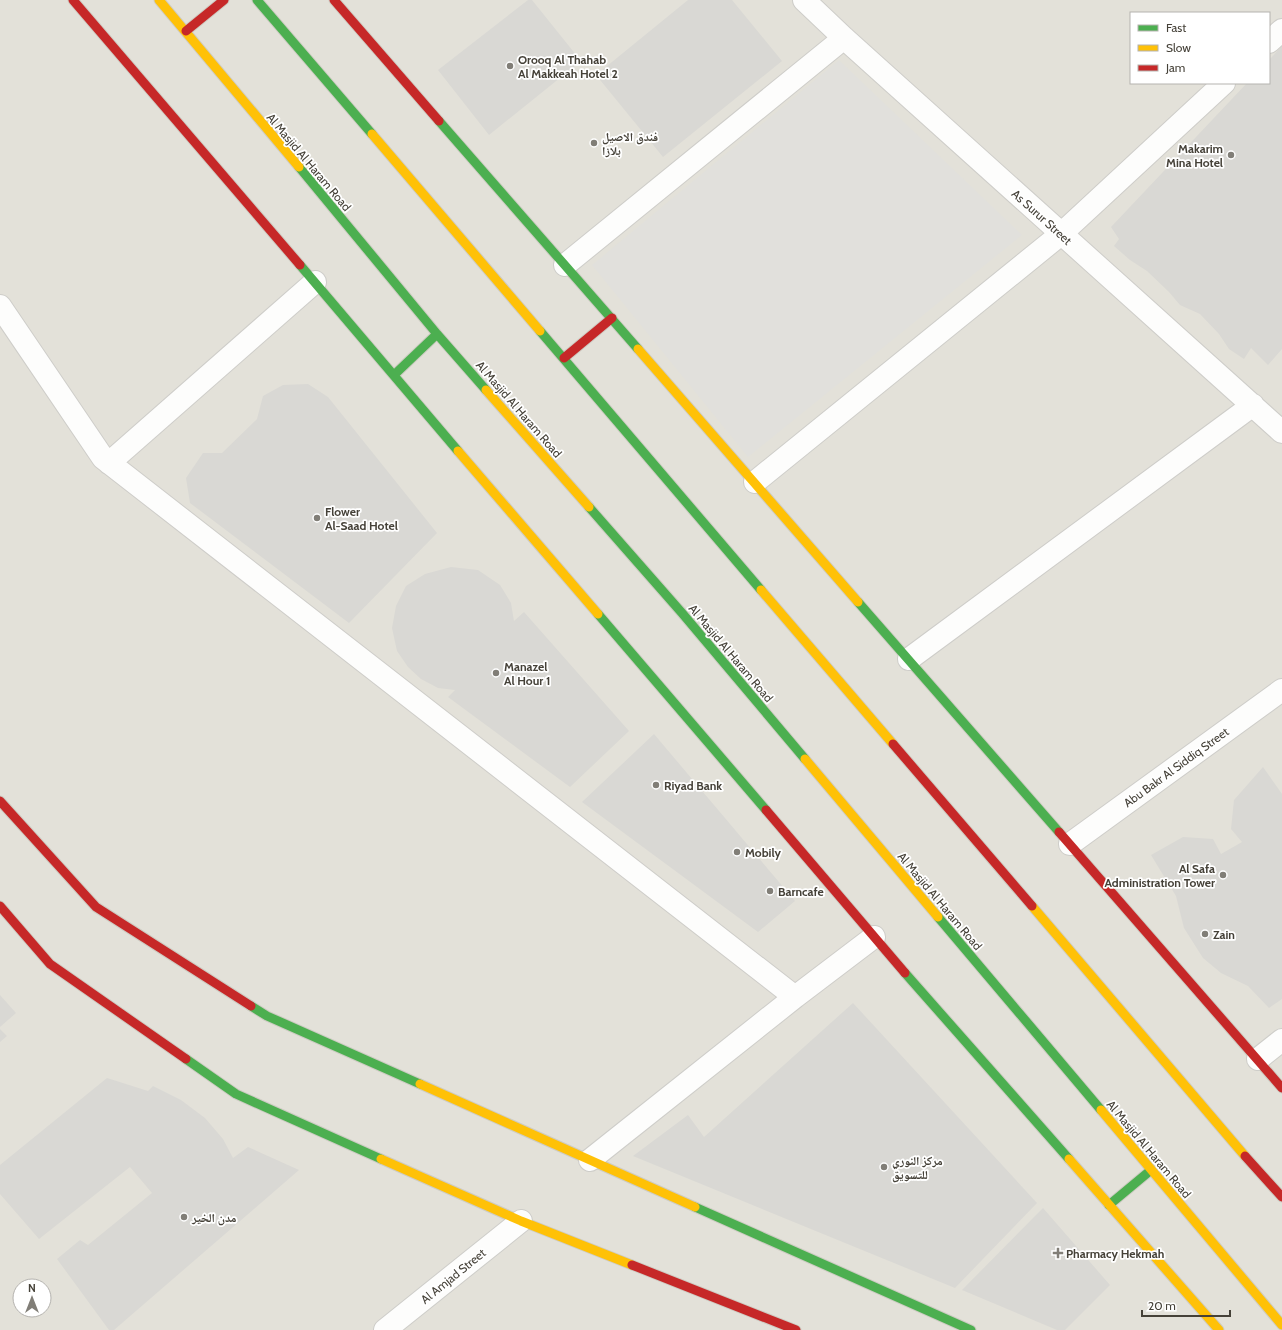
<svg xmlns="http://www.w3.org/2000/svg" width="1282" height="1330" font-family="Cabin,'Noto Naskh Arabic',sans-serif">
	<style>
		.residential { fill: #e3e1d9; fill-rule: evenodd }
		.parking { fill: #e1e0dc }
		.building { fill: #d9d8d4 }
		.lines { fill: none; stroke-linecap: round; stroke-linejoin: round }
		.street-casing { stroke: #cecdc9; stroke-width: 24 }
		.fast-casing { stroke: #ceccc3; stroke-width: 11 }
		.slow-casing { stroke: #ceccc3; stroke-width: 11 }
		.jam-casing { stroke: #ceccc3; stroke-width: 11 }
		.street { stroke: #fdfdfc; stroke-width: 22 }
		.fast { stroke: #4caf50; stroke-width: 9 }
		.slow { stroke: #ffc107; stroke-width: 9 }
		.jam { stroke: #c62828; stroke-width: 9 }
		.poi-dot { fill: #817e77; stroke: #fff; stroke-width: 1.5 }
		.labels { text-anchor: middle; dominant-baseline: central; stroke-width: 3.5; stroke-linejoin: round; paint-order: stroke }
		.poi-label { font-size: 12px; font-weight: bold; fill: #454138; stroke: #fff; text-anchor: start }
		.street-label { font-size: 12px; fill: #454138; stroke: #fff }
	</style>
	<rect width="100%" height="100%" fill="#f0efeb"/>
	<!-- residential -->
	<path class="residential" d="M0,0H1282V1330H0ZM1131,13H1269V83H1131ZM20,1286H44V1310H20Z"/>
	<!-- parking -->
	<path class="parking" d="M839,60L1022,235L748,457L592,265Z"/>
	<!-- building -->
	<path class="building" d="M528,0H532L581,61L489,135L438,70Z
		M688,0H732L782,61L663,157L596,75Z
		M1282,46V349L1268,365L1251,348L1244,359L1229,349L1219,334L1200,314L1180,305L1169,292L1147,271L1130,260L1114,246L1119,239L1111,227L1247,83H1269V60Z
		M308,384L328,397L437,533L349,623L190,503L186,478L203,453H222L257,419L263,396L283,385Z
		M451,567L478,570L500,585L511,603L514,621L524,612L629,731L570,787L448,697L455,690L438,688L421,679L408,667L397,651L392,628L396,606L406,586L425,574Z
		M654,734L795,901L758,932L582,802Z
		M1263,767L1282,794V999L1269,1008L1248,986L1221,973L1203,958L1184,928L1176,896L1151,855L1183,837L1213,839L1221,854L1242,842L1231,829L1234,800Z
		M0,995L16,1013L0,1027Z
		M853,1003L1037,1203L955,1288L633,1156L688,1115L704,1137Z
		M0,1029L7,1036L0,1042Z
		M107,1078L148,1091L153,1086L181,1100L205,1118L223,1139L233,1158L248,1147L299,1170L114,1330H109L57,1259L80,1240L88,1245L152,1193L130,1167L39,1239L0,1194V1165Z
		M1043,1208L1110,1285L1065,1330H1057L962,1290Z"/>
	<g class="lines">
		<defs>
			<path id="street" d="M804,0L844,38L1282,432
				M1269,42L1282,30
				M565,265L844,38
				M0,306L103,458L795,997
				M109,463L315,282
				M755,482L1061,234L1224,83
				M909,659L1253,405
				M1070,844L1282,690
				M1258,1059L1282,1040
				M590,1160L795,997L874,937
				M385,1330L521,1221"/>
			<path id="fast" d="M257,0L372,134
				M439,121L638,349
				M299,167L437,334L486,390
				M300,265L458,451
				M540,331L761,590
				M394,375L437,334
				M589,507L682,613L805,759
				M858,602L1059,832
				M598,614L766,810
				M938,917L1101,1110
				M905,973L1069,1159
				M251,1006L267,1016L420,1084
				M186,1059L236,1094L381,1159
				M1109,1205L1151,1170
				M695,1207L971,1330"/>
			<path id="slow" d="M159,0L299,167
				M372,134L540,331
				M638,349L858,602
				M486,390L589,507
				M458,451L598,614
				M761,590L893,744
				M805,759L938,917
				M1032,906L1245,1156
				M420,1084L695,1207
				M1101,1110L1282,1325
				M381,1159L521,1221L632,1265
				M1069,1159L1219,1330"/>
			<path id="jam" d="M73,0L300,265
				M334,0L439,121
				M186,31L224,0
				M564,358L612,318
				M893,744L1032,906
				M0,801L96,907L251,1006
				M766,810L905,973
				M1059,832L1282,1088
				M0,906L50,964L186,1059
				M1245,1156L1282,1197
				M632,1265L796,1330"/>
		</defs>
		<!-- street casing -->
		<use href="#street" class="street-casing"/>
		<!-- fast casing -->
		<use href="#fast" class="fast-casing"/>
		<!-- slow casing -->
		<use href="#slow" class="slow-casing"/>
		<!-- jam casing -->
		<use href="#jam" class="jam-casing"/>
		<!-- street -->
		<use href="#street" class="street"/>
		<!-- fast -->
		<use href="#fast" class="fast"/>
		<!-- slow -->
		<use href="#slow" class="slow"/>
		<!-- jam -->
		<use href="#jam" class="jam"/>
	</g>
	<!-- markers -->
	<g class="poi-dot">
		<circle cx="510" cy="66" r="4"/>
		<circle cx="594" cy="143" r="4"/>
		<circle cx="1231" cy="155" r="4"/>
		<circle cx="317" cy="518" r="4"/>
		<circle cx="496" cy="673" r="4"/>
		<circle cx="656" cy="785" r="4"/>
		<circle cx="737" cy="852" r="4"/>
		<circle cx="1223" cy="875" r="4"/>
		<circle cx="770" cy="891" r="4"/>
		<circle cx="1205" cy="934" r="4"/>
		<circle cx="884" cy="1167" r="4"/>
		<circle cx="184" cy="1217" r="4"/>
		<path d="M1056 1247h4v4h4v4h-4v4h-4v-4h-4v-4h4z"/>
	</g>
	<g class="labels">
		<!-- poi labels -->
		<g class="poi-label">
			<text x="518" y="59">Orooq Al Thahab<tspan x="518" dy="14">Al Makkeah Hotel 2</tspan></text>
			<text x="602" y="136">فندق الاصيل<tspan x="602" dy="14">بلازا</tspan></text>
			<text x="1223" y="148" text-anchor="end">Makarim<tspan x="1223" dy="14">Mina Hotel</tspan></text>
			<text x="325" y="511">Flower<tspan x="325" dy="14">Al-Saad Hotel</tspan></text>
			<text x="504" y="666">Manazel<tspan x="504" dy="14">Al Hour 1</tspan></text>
			<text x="664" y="785">Riyad Bank</text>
			<text x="745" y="852">Mobily</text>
			<text x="1215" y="868" text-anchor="end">Al Safa<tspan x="1215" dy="14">Administration Tower</tspan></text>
			<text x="778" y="891">Barncafe</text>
			<text x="1213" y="934">Zain</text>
			<text x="892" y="1160">مركز النوري<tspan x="892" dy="14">للتسويق</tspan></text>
			<text x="192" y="1217">مدن الخير</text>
			<text x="1066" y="1253">Pharmacy Hekmah</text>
		</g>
		<!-- street labels -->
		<g class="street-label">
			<text transform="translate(309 162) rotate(50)">Al Masjid Al Haram Road</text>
			<text transform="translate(1042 217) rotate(42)">As Surur Street</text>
			<text transform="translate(519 409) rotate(49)">Al Masjid Al Haram Road</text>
			<text transform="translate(731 653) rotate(50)">Al Masjid Al Haram Road</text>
			<text transform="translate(1176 767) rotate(-36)">Abu Bakr Al Siddiq Street</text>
			<text transform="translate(940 901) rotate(50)">Al Masjid Al Haram Road</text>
			<text transform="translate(1149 1149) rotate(50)">Al Masjid Al Haram Road</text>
			<text transform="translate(453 1276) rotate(-39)">Al Amjad Street</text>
		</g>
	</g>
	<!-- legend -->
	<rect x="1130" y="12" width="140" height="72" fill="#ffffff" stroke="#b5b3af"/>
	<rect x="1138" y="25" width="20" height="6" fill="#4caf50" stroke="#b5b3af"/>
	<text x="1166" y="32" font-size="12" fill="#454138">Fast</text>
	<rect x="1138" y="45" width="20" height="6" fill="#ffc107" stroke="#b5b3af"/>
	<text x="1166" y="52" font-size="12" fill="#454138">Slow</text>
	<rect x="1138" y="65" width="20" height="6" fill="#c62828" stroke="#b5b3af"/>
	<text x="1166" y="72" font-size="12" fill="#454138">Jam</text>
	<!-- north arrow -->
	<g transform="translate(32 1298)"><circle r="19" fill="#ffffff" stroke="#b5b3af"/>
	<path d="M0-3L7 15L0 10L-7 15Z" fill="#817e77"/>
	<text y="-6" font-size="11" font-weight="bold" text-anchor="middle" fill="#454138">N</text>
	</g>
	<!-- scale -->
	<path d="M1142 1310v6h88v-6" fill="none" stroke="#454138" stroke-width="2"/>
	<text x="1148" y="1310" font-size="12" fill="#454138" stroke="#ffffff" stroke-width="3" paint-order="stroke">20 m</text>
</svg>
